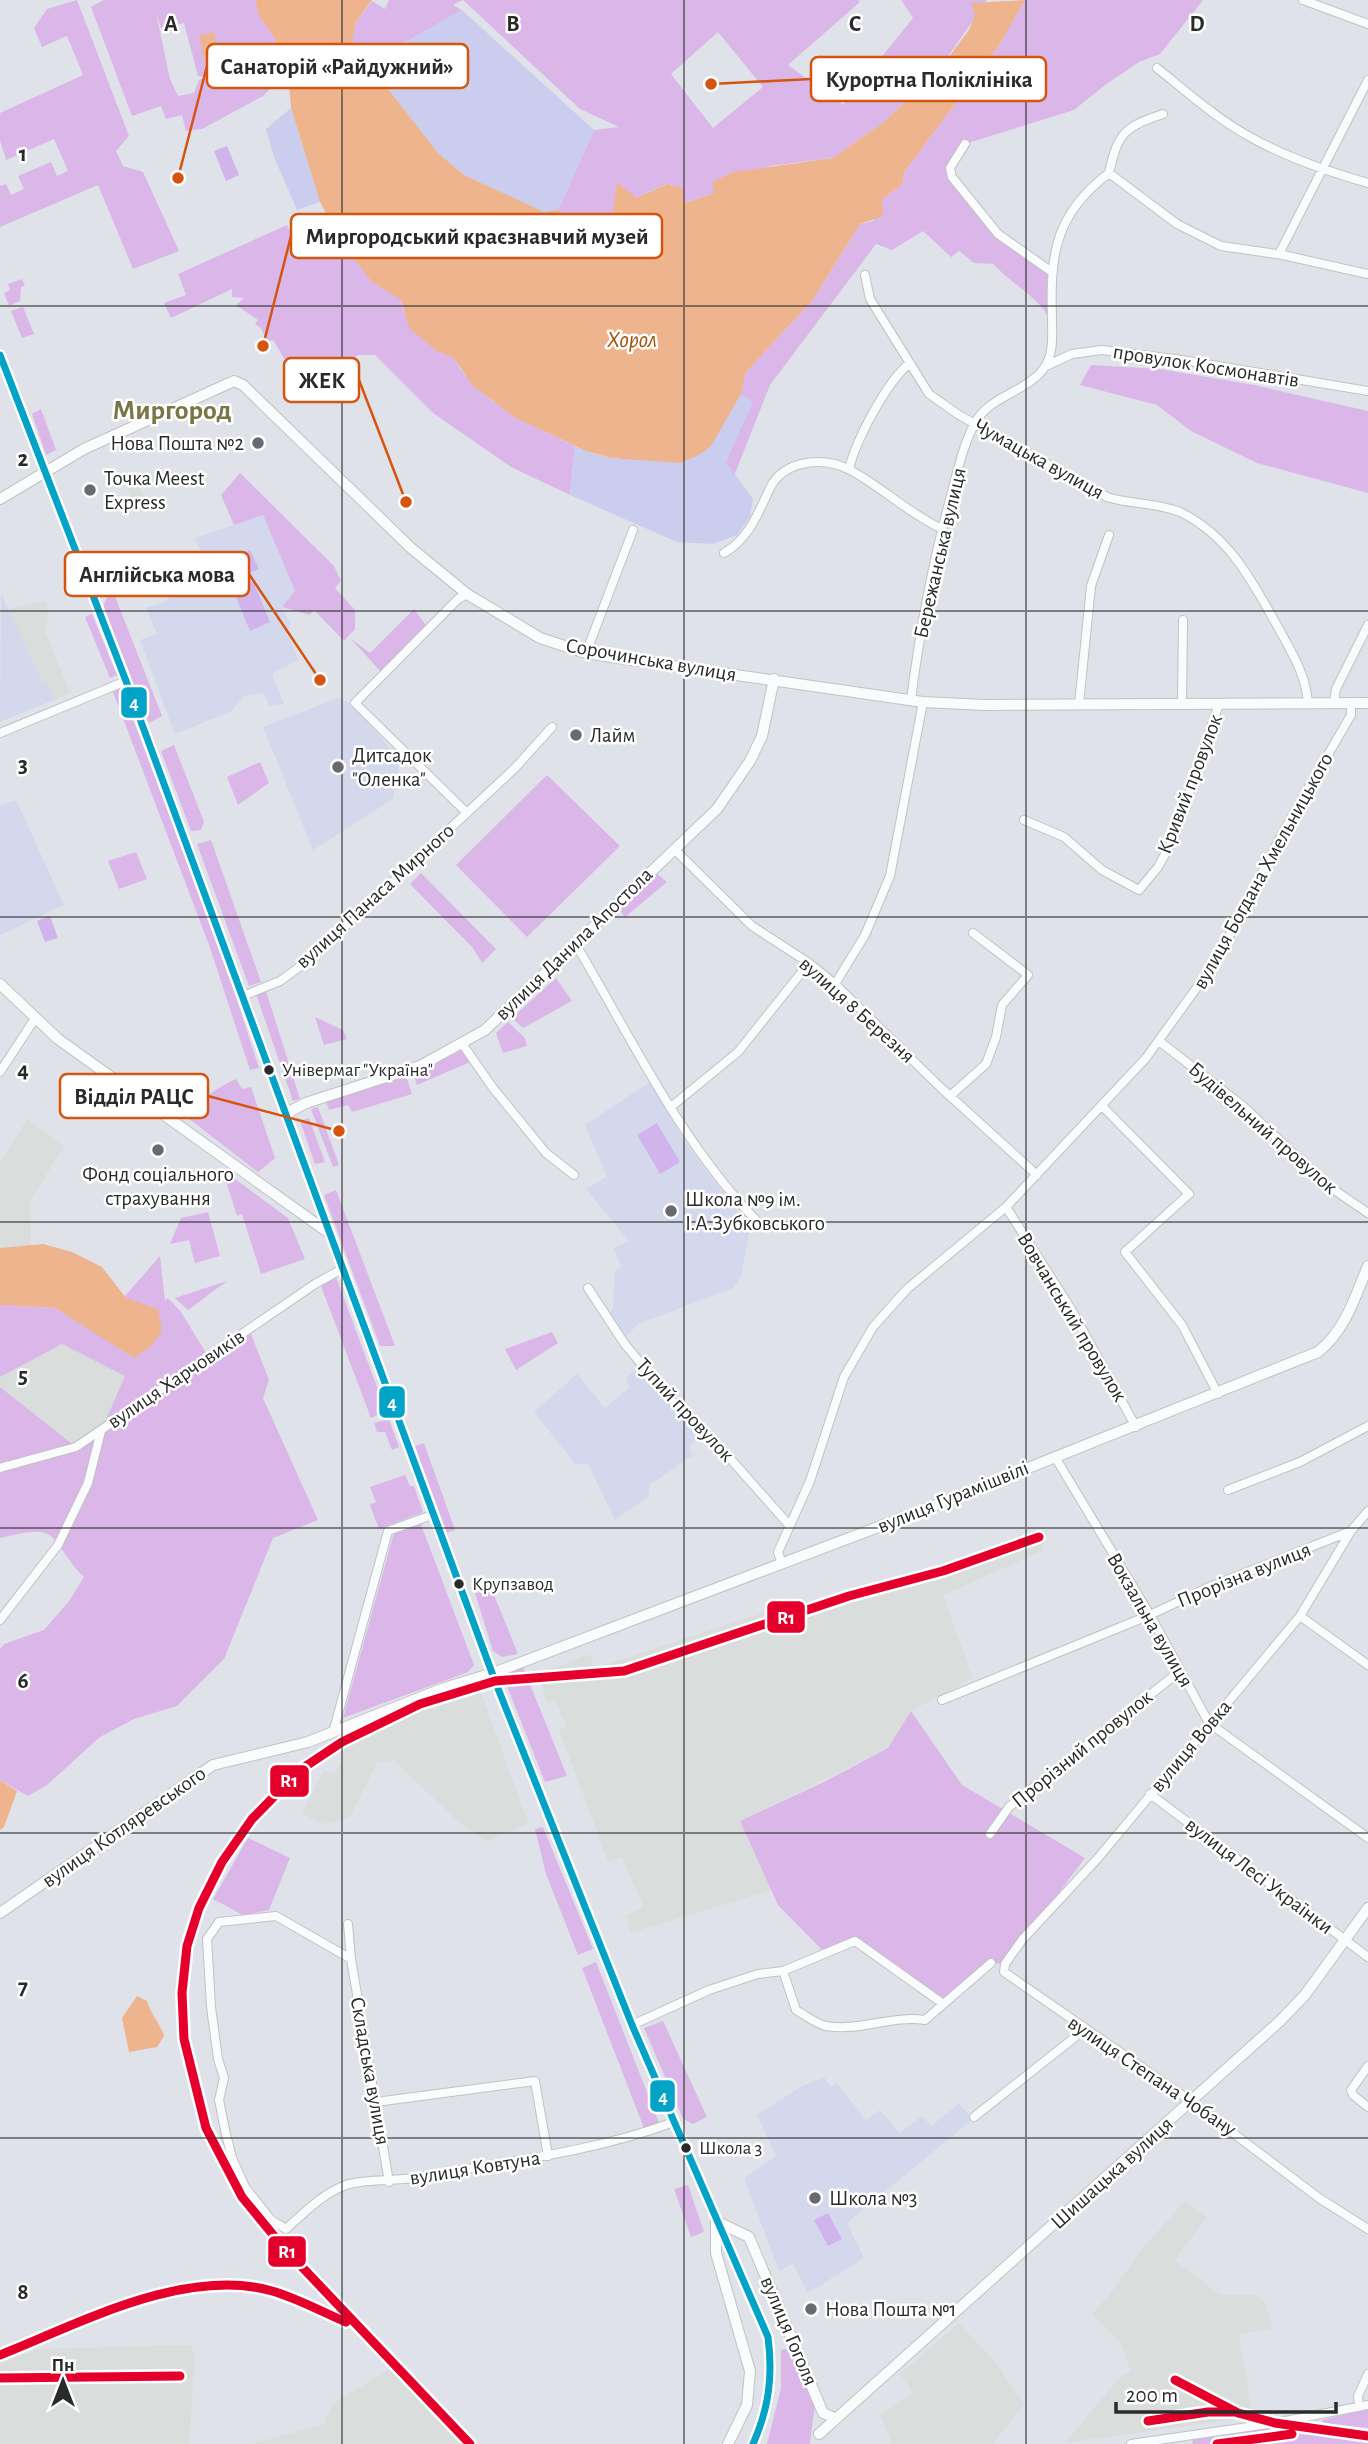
<svg xmlns="http://www.w3.org/2000/svg" width="1368" height="2444" font-family="'Alegreya Sans',sans-serif">
	<style>
		.industrial { fill: #d9dddb }
		.education { fill: #d3d8ed }
		.green { fill: #dab7e8; fill-rule: evenodd }
		.sand { fill: #cbcdef }
		.pitch { fill: #d1b4ec }
		.water { fill: #eeb48e }
		.lines { fill: none; stroke-linecap: round; stroke-linejoin: round }
		.street-casing { stroke: #c1c2c2; stroke-width: 10 }
		.secondary-casing { stroke: #c1c2c2; stroke-width: 12 }
		.street { stroke: #fafbfc; stroke-width: 8 }
		.secondary { stroke: #fafbfc; stroke-width: 10 }
		.bus-1-casing { stroke: #fff; stroke-width: 12 }
		.bus-1 { stroke: #02a3c6; stroke-width: 7 }
		.rail-1-casing { stroke: #fff; stroke-width: 14 }
		.rail-1 { stroke: #e4002b; stroke-width: 9 }
		.grid { fill: none; stroke: #2a2a2a; stroke-width: 2; stroke-opacity: 0.55 }
		.poi-dot { fill: #696a6d; stroke: #fff; stroke-width: 2.5 }
		.bus-dot { fill: #2a2a2a; stroke: #fff; stroke-width: 2.5 }
		.labels { text-anchor: middle; dominant-baseline: central; stroke-width: 5; stroke-linejoin: round; paint-order: stroke }
		.bus-label { font-size: 19px; fill: #2a2a2a; stroke: #fff; text-anchor: start }
		.street-label { font-size: 21px; fill: #2a2a2a; stroke: #fff }
		.poi-label { font-size: 21px; fill: #2a2a2a; stroke: #fff; text-anchor: start }
		.water-label { font-size: 23px; font-style: italic; fill: #a25106; stroke: #fff }
		.district-label { font-size: 28px; font-weight: bold; fill: #787644; stroke: #fff }
		.grid-label { font-size: 23px; text-anchor: middle; font-weight: bold; fill: #2a2a2a; stroke: #fff; stroke-width: 5; stroke-linejoin: round; paint-order: stroke }
		.leader { fill: none; stroke: #d5540f; stroke-width: 2.5 }
		.callout-dot { fill: #d5540f; stroke: #fff; stroke-width: 2.5 }
		.callout { fill: #fff; stroke: #d5540f; stroke-width: 2.5 }
		.callout-label { font-size: 23px; text-anchor: middle; font-weight: bold; fill: #2a2a2a }
		.line-badge { stroke: #fff; stroke-width: 2.5 }
		.badge-label { font-size: 19px; text-anchor: middle; font-weight: bold; fill: #fff }
	</style>
	<rect width="100%" height="100%" fill="#dfe2e9"/>
	<!-- industrial -->
	<path class="industrial" d="M132,475L147,502L135,507L123,478Z
		M45,601L48,613L45,631L70,693L56,699L47,684H43L8,609Z
		M27,1119L64,1146L30,1201L31,1246L0,1248V1164Z
		M62,1344L126,1376L101,1431L76,1447L0,1387V1377Z
		M1047,1531L1042,1551L943,1595L973,1678L911,1711L888,1748L740,1821L772,1890L630,1933L627,1915L644,1908L622,1857L608,1861L559,1730L566,1727L556,1701H546L538,1674L590,1654L595,1668L785,1606L924,1576Z
		M468,1685L480,1690L528,1823L487,1841L456,1820L394,1760L377,1762L350,1817L325,1824L302,1814L324,1770L334,1774L342,1762L344,1746L340,1739L368,1722Z
		M1185,2201L1206,2218L1175,2260L1220,2295H1255L1265,2303L1272,2328L1239,2334L1251,2410L1243,2418L1065,2443L1121,2376L1131,2372L1121,2344L1092,2314L1111,2293L1142,2249Z
		M959,2323L998,2366L1024,2404L993,2444H892L880,2415L913,2393L900,2374Z
		M191,2345L195,2356L189,2444H0V2361L41,2349Z
		M394,2366L464,2444H251L325,2424L331,2405Z"/>
	<!-- education -->
	<path class="education" d="M263,515L295,591L282,607L290,624L287,635L299,659L272,674L284,704L269,706L264,693L244,696L232,711L175,734L140,640L157,634L146,608L167,601L173,593L211,576L195,538Z
		M1,593L43,684L47,683L56,699L0,722Z
		M338,698L353,705L400,760L393,799L313,850L263,727Z
		M16,800L64,905L0,935V806Z
		M650,1082L684,1141L750,1228L741,1277L733,1288L638,1324L624,1339L609,1314L613,1308L615,1271L621,1267L614,1248L629,1241L586,1189L607,1177L585,1125Z
		M640,1365L701,1435L689,1446L692,1456L649,1485V1496L615,1520L588,1464H575L534,1412L577,1374L605,1408L630,1387L626,1378Z
		M825,2078L831,2087L837,2083L866,2120L880,2110L900,2133L922,2116L931,2126L959,2104L973,2119L847,2223L864,2258L808,2293L793,2264L779,2271L744,2178L776,2156L757,2115L804,2085Z"/>
	<!-- green -->
	<path class="green" d="M77,0L129,136L116,151L123,166L143,172L179,251L133,269L98,185L0,227V186L6,184L11,195L24,189L18,176L51,162L57,176L68,171L54,139L6,160L0,140V113L83,75L67,36L42,47L34,28L47,9Z
		M104,0H255C260,22 271,25 276,40C280,53 279,59 288,71L263,96L202,129L186,131L182,115L166,119L161,106L132,116L91,7ZM156,13L161,28L184,23L198,76L205,77L199,80L194,93L178,96L170,79Z
		M389,0H858L860,2L788,65L843,105L913,18L901,0H987L938,71L885,121L833,158L770,166L714,193L684,203L666,184L636,198L595,229L576,224L558,210L594,130L619,127L580,109L463,0L453,5L462,10L367,64L352,43L356,22L372,1L385,9ZM718,32L763,87L713,128L671,74Z
		M1025,0H1203L1160,54L1139,62L1105,85L1074,110L965,144L950,168L998,234L1052,272V322C1037,295 1014,286 993,264L974,263L959,251L951,257L923,231L892,250L876,244L770,385L732,481L588,472L753,403L741,394L746,372L812,301L860,224L873,221L882,199L902,185L905,171L1000,44Z
		M287,225L299,250L336,233L371,281L401,300C404,325 429,348 453,356C473,400 533,426 575,446L570,495L511,467L433,413L375,355H358L324,376L300,361L290,368L273,340L267,342L261,328L255,324L258,320L236,305L244,298L232,297V289L171,318L164,303L186,295L178,274Z
		M22,279L25,285L21,287L20,301L9,306L4,293L10,290L8,284Z
		M23,307L34,334L22,338L11,311Z
		M1091,365L1160,369L1254,385L1368,411V493L1257,463L1191,431L1157,405L1080,385Z
		M41,409L56,450L46,455L32,414Z
		M240,473L334,566L341,581L335,588L355,610V629L344,641L314,610L310,615L282,607L295,591L263,515L234,525L221,495Z
		M109,592L114,594L162,716L149,723L103,607Z
		M414,609L427,627L383,674L350,638L370,653Z
		M92,614L117,675L110,678L85,617Z
		M121,688L218,942L259,1068L250,1070L209,945L113,692Z
		M174,745L204,822L201,830L191,831L161,751Z
		M260,762L269,783L238,805L227,777Z
		M547,775L620,846L527,937L456,865Z
		M211,840L261,982L249,986L197,844Z
		M136,852L147,879L119,889L108,861Z
		M421,873L496,949L482,963L473,948L410,884Z
		M656,873L667,882L625,917L618,908Z
		M556,978L572,1001L523,1028L512,1018Z
		M266,991L300,1099L293,1101L256,994Z
		M315,1017L343,1030L347,1039L324,1045Z
		M508,1022L525,1038L527,1046L503,1053L496,1033Z
		M463,1050L470,1062L417,1085L413,1073Z
		M406,1076L412,1094L352,1112L348,1105L329,1110L326,1102Z
		M236,1079L242,1089L251,1087L275,1158L258,1172L188,1118C200,1099 216,1088 236,1079Z
		M318,1107L339,1165L333,1167L311,1109Z
		M309,1118L325,1162L315,1164L300,1121Z
		M227,1173L288,1218L305,1259L261,1274L242,1214L237,1216L224,1175Z
		M336,1190L395,1346H380L324,1195Z
		M208,1212L220,1256L195,1263L189,1240L170,1244L181,1218Z
		M160,1256L165,1301L168,1298L181,1312L209,1358L180,1379L251,1334L269,1380L263,1398L318,1520L273,1538L224,1659L177,1706L134,1719L100,1737L47,1785L28,1796L0,1780V1649L4,1644L44,1630L69,1601L84,1577C47,1540 65,1521 0,1538V1387L76,1447L101,1431L125,1376L62,1344L0,1377V1305L55,1308L134,1357L125,1296Z
		M336,1277L386,1411L371,1418L321,1286Z
		M227,1281L188,1310L175,1298Z
		M552,1332L558,1343L516,1370L505,1349Z
		M389,1419L399,1447L392,1450L385,1432H377L374,1423Z
		M424,1443L455,1530L447,1533L415,1446Z
		M405,1475L410,1486H414L423,1512L379,1529L370,1505L376,1502L370,1487Z
		M420,1522L474,1665L468,1672L343,1718L393,1536L396,1530Z
		M492,1590L518,1654L502,1657L493,1651L475,1593Z
		M523,1667L567,1776L545,1782L507,1686L512,1672Z
		M911,1711L962,1785L1085,1858L1005,1964L991,1963L942,2003L856,1941L825,1953L778,1905L740,1821L824,1782L888,1748Z
		M543,1827L593,1949L578,1955L546,1874L535,1829Z
		M248,1838L290,1858L269,1910L243,1915L213,1899Z
		M596,1962L659,2123L644,2128L582,1968Z
		M663,2021L707,2117L693,2124L683,2119L644,2028Z
		M688,2185L704,2232L691,2237L674,2189Z
		M790,2348L815,2403L810,2444H767L781,2388V2350Z
		M1368,2409V2428L1324,2423L1322,2420Z
		M1302,2422L1368,2432V2444H1193L1192,2439Z"/>
	<!-- sand -->
	<path class="sand" d="M462,10L594,130L558,210L544,213L464,175L438,153L367,64Z
		M291,108L320,202L297,210L274,157L266,129Z
		M741,394L753,402L726,462L753,499L750,517L737,535L713,544L677,542L570,495L575,446C622,469 663,459 711,446Z"/>
	<!-- pitch -->
	<path class="pitch" d="M227,146L239,175L226,181L214,151Z
		M250,550L259,569L225,584L217,565Z
		M253,581L270,622L250,631L233,590Z
		M50,916L58,938L45,942L37,921Z
		M657,1123L680,1162L660,1174L637,1135Z
		M828,2213L842,2239L828,2246L814,2220Z"/>
	<!-- water -->
	<path class="water" d="M255,0H372L356,22L352,43L438,153L464,175L544,212L558,210L576,224L595,229L612,217L617,182L636,198L667,184L682,188L685,203L714,193L712,182L734,172L833,158L885,121L938,71L969,30L975,14L971,3L1025,0L1000,44L905,171L902,185L882,199L883,216L860,224L812,301L746,372L741,394L711,446L699,455L680,463L611,458L586,451L514,417L472,385L453,357L437,351L409,328L401,300L371,281L341,242L320,202L291,108L288,71L278,58L275,38L259,16Z
		M214,32L219,54L204,58L199,36Z
		M43,1244L72,1252L102,1267L126,1298L158,1309L162,1332L149,1348L134,1358L55,1308L0,1305V1248Z
		M0,1780L17,1791L4,1827L0,1830Z
		M137,1996L147,2001C151,2015 160,2023 164,2036L157,2047L129,2052L122,2018Z"/>
	<g class="lines">
		<defs>
			<path id="street" d="M1303,0L1368,24
				M1157,68C1187,92 1218,120 1252,138C1288,158 1329,172 1368,183
				M965,144L950,168L952,177L998,234L1052,272
				M1109,173L1177,224L1221,246L1283,255L1368,274
				M1279,254L1368,80
				M865,275L870,299L929,394L959,415L1107,497C1131,505 1156,502 1180,512C1230,536 1253,583 1279,629C1292,653 1306,675 1308,703
				M1046,366L1072,354L1102,350L1182,360L1368,391
				M849,469C856,440 887,381 910,363
				M724,553C749,539 758,513 770,488C784,460 823,456 850,470C882,487 908,513 942,529
				M586,653L633,530
				M911,700C920,629 933,560 952,492C958,469 964,442 976,421C991,395 1031,391 1046,365C1054,351 1052,333 1052,318C1050,254 1055,214 1109,173C1118,133 1124,127 1163,114
				M1334,703L1336,689L1368,625
				M1079,704L1091,586L1109,535
				M1182,704L1183,620
				M0,733L126,681
				M466,812L355,703L458,599L467,594
				M1024,820L1064,837L1102,870L1139,890L1158,867L1173,840L1219,704
				M674,849L752,926L809,963L835,984L940,1087L1037,1175
				M575,943C631,1037 679,1140 755,1219
				M835,984L865,935L890,876L923,702
				M243,996L280,981L309,960L515,768L552,727
				M1159,1041L1244,1107L1327,1185L1368,1213
				M463,1045L493,1088L546,1153L574,1175
				M0,1072L34,1020
				M950,1096L986,1064L996,1037L1002,1005L1028,975L973,933
				M672,1106L738,1052L809,963
				M1103,1107L1189,1194L1125,1252L1182,1325L1218,1394
				M1006,1207L1071,1309L1136,1427
				M588,1288L624,1343L669,1398L727,1455L789,1525
				M1055,1457L1150,1615L1209,1723L1368,1838
				M0,1468L76,1447L315,1284L342,1269
				M1228,1490L1300,1462L1368,1426
				M1368,1511L1351,1531L1300,1616L1098,1858L1022,1940L1005,1964L1004,1972L1192,2102L1319,2198L1368,2229
				M782,1564L778,1552L810,1481L844,1377L873,1327L907,1289L1006,1207L1146,1058L1216,961L1282,834L1351,715V703
				M1300,1616L1368,1665
				M0,1620L58,1545L88,1483L101,1431
				M942,1700L1150,1615L1207,1588L1351,1531
				M334,1729L388,1531L432,1515
				M1150,1794L1368,1957
				M990,1834L1009,1807L1180,1671
				M348,1924L351,1959L389,2182
				M351,1959L276,1916L219,1922L207,1939L211,2007L218,2059L224,2078L219,2100L225,2130L232,2158L245,2187L271,2220L286,2229C305,2212 322,2194 346,2185C363,2179 395,2181 414,2178C501,2162 591,2153 674,2122
				M783,1971L796,2010C805,2015 816,2024 826,2026C858,2032 892,2015 925,2020L991,1963
				M632,2025L709,1990L758,1974L783,1971L855,1941L942,2003
				M1368,2066L1351,2090L1353,2095L1368,2107
				M376,2102L535,2081L548,2156
				M974,2117L1084,2030
				M1359,2407L1358,2396L1368,2374
				M1131,2444L1275,2423L1368,2405"/>
			<path id="secondary" d="M0,355L126,681L495,1681L632,2025L768,2337C773,2376 769,2408 753,2444
				M0,499L84,449L234,381L243,385L411,548L467,594L540,638L586,653L625,659L923,702L985,705L1368,703
				M0,984L58,1039L329,1233
				M287,1113L306,1103L420,1066L485,1030L717,809L750,761L762,736L774,679
				M0,1913L213,1765L308,1742L444,1688L493,1673L923,1510L1318,1352C1345,1331 1355,1297 1368,1266
				M716,2221L749,2237L823,2413L835,2418
				M716,2224V2253L750,2371L747,2405L728,2444
				M819,2434L1280,2021L1305,1995L1368,1908"/>
		</defs>
		<!-- street casing -->
		<use href="#street" class="street-casing"/>
		<!-- secondary casing -->
		<use href="#secondary" class="secondary-casing"/>
		<!-- street -->
		<use href="#street" class="street"/>
		<!-- secondary -->
		<use href="#secondary" class="secondary"/>
		<defs>
			<path id="bus-1" d="M0,355L126,681L495,1681L632,2025L768,2337C773,2376 769,2408 753,2444"/>
		</defs>
		<!-- bus-1 casing -->
		<use href="#bus-1" class="bus-1-casing"/>
		<!-- bus-1 -->
		<use href="#bus-1" class="bus-1"/>
		<defs>
			<path id="rail-1" d="M0,2355C78,2324 186,2266 272,2291C297,2298 322,2312 346,2322
				M0,2378L180,2376
				M1175,2380L1238,2413L1275,2423L1368,2436
				M1148,2421L1208,2412H1234
				M470,2444L284,2248L242,2197L206,2128L184,2039L182,1993L187,1946L199,1908L222,1862L252,1819L300,1770L342,1742L420,1704L495,1681L624,1671L849,1596L943,1571L1039,1537
				M1217,2444L1292,2434"/>
		</defs>
		<!-- rail-1 casing -->
		<use href="#rail-1" class="rail-1-casing"/>
		<!-- rail-1 -->
		<use href="#rail-1" class="rail-1"/>
	</g>
	<!-- grid -->
	<path class="grid" d="M342,0V2444M684,0V2444M1026,0V2444M0,306H1368M0,611H1368M0,917H1368M0,1222H1368M0,1528H1368M0,1833H1368M0,2138H1368"/>
	<!-- markers -->
	<g class="poi-dot">
		<circle cx="258" cy="443" r="7"/>
		<circle cx="90" cy="490" r="7"/>
		<circle cx="576" cy="735" r="7"/>
		<circle cx="338" cy="767" r="7"/>
		<circle cx="158" cy="1150" r="7"/>
		<circle cx="671" cy="1211" r="7"/>
		<circle cx="815" cy="2198" r="7"/>
		<circle cx="811" cy="2309" r="7"/>
	</g>
	<g class="bus-dot">
		<circle cx="269" cy="1070" r="6"/>
		<circle cx="459" cy="1584" r="6"/>
		<circle cx="686" cy="2148" r="6"/>
	</g>
	<g class="labels">
		<!-- bus labels -->
		<g class="bus-label">
			<text x="282" y="1070">Універмаг "Україна"</text>
			<text x="472" y="1584">Крупзавод</text>
			<text x="699" y="2148">Школа 3</text>
		</g>
		<!-- street labels -->
		<g class="street-label">
			<text transform="translate(1206 366) rotate(9)">провулок Космонавтів</text>
			<text transform="translate(1039 459) rotate(29)">Чумацька вулиця</text>
			<text transform="translate(940 553) rotate(-77)">Бережанська вулиця</text>
			<text transform="translate(651 660) rotate(10)">Сорочинська вулиця</text>
			<text transform="translate(1190 784) rotate(-69)">Кривий провулок</text>
			<text transform="translate(1263 871) rotate(-61)">вулиця Богдана Хмельницького</text>
			<text transform="translate(375 896) rotate(-42)">вулиця Панаса Мирного</text>
			<text transform="translate(574 944) rotate(-44)">вулиця Данила Апостола</text>
			<text transform="translate(857 1010) rotate(42)">вулиця 8 Березня</text>
			<text transform="translate(1263 1128) rotate(41)">Будівельний провулок</text>
			<text transform="translate(1072 1317) rotate(59)">Вовчанський провулок</text>
			<text transform="translate(176 1379) rotate(-34)">вулиця Харчовиків</text>
			<text transform="translate(685 1410) rotate(47)">Тупий провулок</text>
			<text transform="translate(953 1497) rotate(-22)">вулиця Гурамішвілі</text>
			<text transform="translate(1244 1575) rotate(-22)">Прорізна вулиця</text>
			<text transform="translate(1150 1620) rotate(60)">Вокзальна вулиця</text>
			<text transform="translate(1191 1746) rotate(-50)">вулиця Вовка</text>
			<text transform="translate(1082 1749) rotate(-39)">Прорізний провулок</text>
			<text transform="translate(124 1827) rotate(-35)">вулиця Котляревського</text>
			<text transform="translate(1259 1876) rotate(37)">вулиця Лесі Українки</text>
			<text transform="translate(370 2071) rotate(80)">Складська вулиця</text>
			<text transform="translate(1152 2076) rotate(34)">вулиця Степана Чобану</text>
			<text transform="translate(475 2168) rotate(-9)">вулиця Ковтуна</text>
			<text transform="translate(1112 2173) rotate(-42)">Шишацька вулиця</text>
			<text transform="translate(789 2331) rotate(67)">вулиця Гоголя</text>
		</g>
		<!-- poi labels -->
		<g class="poi-label">
			<text x="244" y="443" text-anchor="end">Нова Пошта №2</text>
			<text x="104" y="478">Точка Meest<tspan x="104" dy="24">Express</tspan></text>
			<text x="590" y="735">Лайм</text>
			<text x="352" y="755">Дитсадок<tspan x="352" dy="24">"Оленка"</tspan></text>
			<text x="158" y="1174" text-anchor="middle">Фонд соціального<tspan x="158" dy="24">страхування</tspan></text>
			<text x="685" y="1199">Школа №9 ім.<tspan x="685" dy="24">І.А.Зубковського</tspan></text>
			<text x="829" y="2198">Школа №3</text>
			<text x="825" y="2309">Нова Пошта №1</text>
		</g>
		<!-- water labels -->
		<g class="water-label">
			<text x="632" y="340">Хорол</text>
		</g>
		<!-- district labels -->
		<g class="district-label">
			<text x="172" y="411">Миргород</text>
		</g>
	</g>
	<g class="grid-label">
		<text x="171" y="31">A</text>
		<text x="513" y="31">B</text>
		<text x="855" y="31">C</text>
		<text x="1197" y="31">D</text>
		<text x="23" y="161">1</text>
		<text x="23" y="466">2</text>
		<text x="23" y="772">3</text>
		<text x="23" y="1077">4</text>
		<text x="23" y="1383">5</text>
		<text x="23" y="1688">6</text>
		<text x="23" y="1994">7</text>
		<text x="23" y="2299">8</text>
	</g>
	<!-- callouts -->
	<path class="leader" d="M178 178L207 66M711 84L811 79M263 346L291 236M406 502L359 380M320 680L249 574M339 1131L208 1096"/>
	<g class="callout-dot">
		<circle cx="178" cy="178" r="7"/>
		<circle cx="711" cy="84" r="7"/>
		<circle cx="263" cy="346" r="7"/>
		<circle cx="406" cy="502" r="7"/>
		<circle cx="320" cy="680" r="7"/>
		<circle cx="339" cy="1131" r="7"/>
	</g>
	<g class="callout">
		<rect x="207" y="44" width="261" height="44" rx="7"/>
		<rect x="811" y="57" width="235" height="44" rx="7"/>
		<rect x="291" y="214" width="371" height="44" rx="7"/>
		<rect x="284" y="358" width="75" height="44" rx="7"/>
		<rect x="65" y="552" width="184" height="44" rx="7"/>
		<rect x="60" y="1074" width="148" height="44" rx="7"/>
	</g>
	<g class="callout-label">
		<text x="337" y="74">Санаторій «Райдужний»</text>
		<text x="929" y="87">Курортна Поліклініка</text>
		<text x="477" y="244">Миргородський краєзнавчий музей</text>
		<text x="322" y="388">ЖЕК</text>
		<text x="157" y="582">Англійська мова</text>
		<text x="134" y="1104">Відділ РАЦС</text>
	</g>
	<g class="line-badge">
		<rect x="120" y="686" width="28" height="33" rx="7" fill="#02a3c6"/>
		<rect x="378" y="1385" width="28" height="34" rx="7" fill="#02a3c6"/>
		<rect x="766" y="1600" width="40" height="34" rx="7" fill="#e4002b"/>
		<rect x="269" y="1764" width="41" height="34" rx="7" fill="#e4002b"/>
		<rect x="649" y="2079" width="27" height="34" rx="7" fill="#02a3c6"/>
		<rect x="267" y="2235" width="40" height="33" rx="7" fill="#e4002b"/>
	</g>
	<g class="badge-label">
		<text x="134" y="709">4</text>
		<text x="392" y="1409">4</text>
		<text x="786" y="1624">R1</text>
		<text x="289" y="1787">R1</text>
		<text x="663" y="2103">4</text>
		<text x="287" y="2258">R1</text>
	</g>
	<!-- north arrow -->
	<g transform="translate(63 2381)" stroke="#ffffff" stroke-width="5" paint-order="stroke">
	<path d="M0-5L12 26L0 18L-12 26Z" fill="#2a2a2a"/>
	<text y="-10" font-size="19" font-weight="bold" text-anchor="middle" fill="#2a2a2a">Пн</text>
	</g>
	<!-- scale -->
	<path d="M1116 2402v10h220v-10" fill="none" stroke="#2a2a2a" stroke-width="3.5"/>
	<text x="1126" y="2402" font-size="21" fill="#2a2a2a" stroke="#ffffff" stroke-width="5" paint-order="stroke">200 m</text>
</svg>
